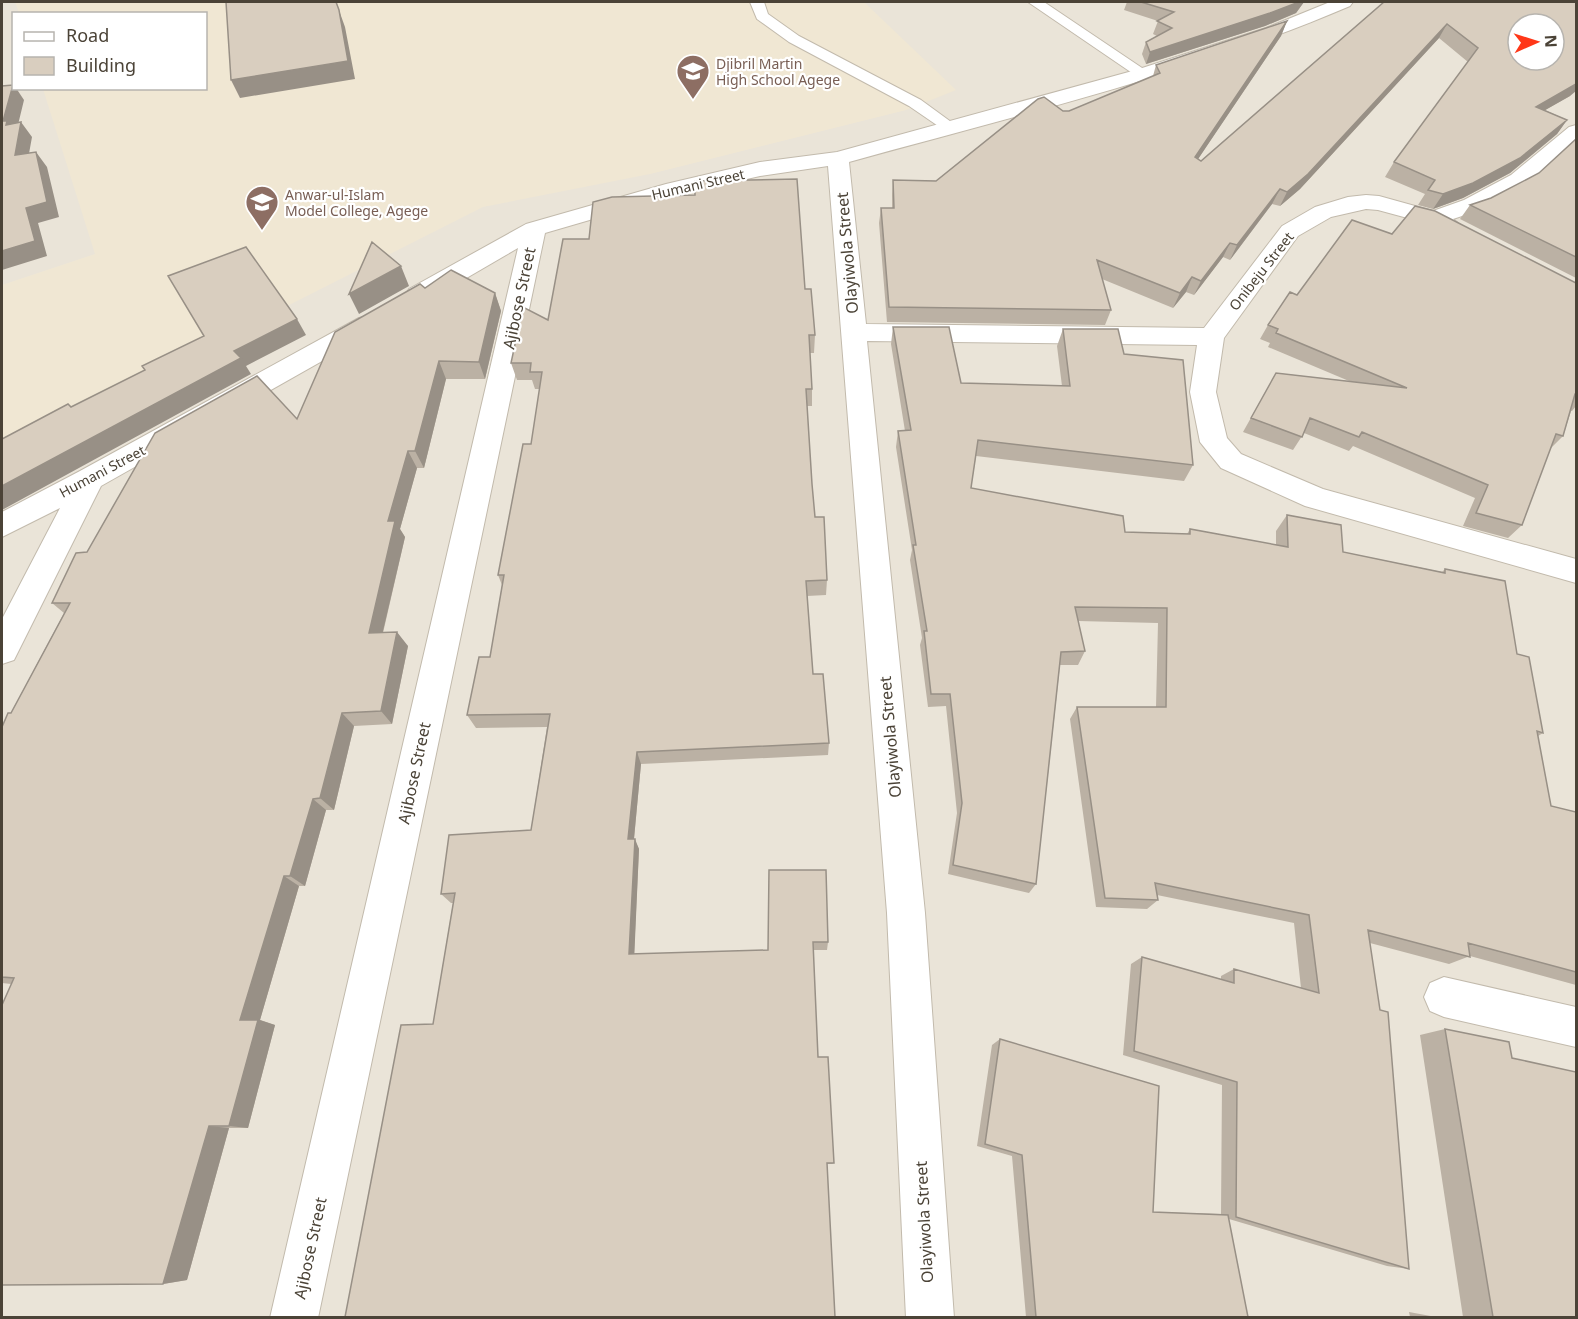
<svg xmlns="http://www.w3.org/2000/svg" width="1578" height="1319" font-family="'Noto Sans',sans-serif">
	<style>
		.residential { fill: #eae4d8; fill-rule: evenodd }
		.education { fill: #f0e7d3 }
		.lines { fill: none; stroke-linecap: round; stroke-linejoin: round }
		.lane-casing { stroke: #c2baac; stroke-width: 2 }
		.street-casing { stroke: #c2baac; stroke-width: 2 }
		.lane { fill: #fff; fill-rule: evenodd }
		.street { fill: #fff; fill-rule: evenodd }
		.wall { fill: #bbb1a4 }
		.shaded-wall { fill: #989086 }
		.building { fill: #d9cebf; stroke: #989086; stroke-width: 1.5; fill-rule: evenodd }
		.labels { text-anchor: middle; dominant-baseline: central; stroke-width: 4.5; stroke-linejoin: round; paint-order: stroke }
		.far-education-label { font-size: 14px; fill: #785e54; stroke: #fff; text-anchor: start }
		.far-street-label { font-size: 14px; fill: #4b4337; stroke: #fff }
		.street-label { font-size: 16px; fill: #4b4337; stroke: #fff }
	</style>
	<rect width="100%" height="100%" fill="#f6f2ea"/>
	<!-- residential -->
	<path class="residential" d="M2,2H1576V1317H2ZM14,14H206V88H14ZM1518,24H1554V60H1518Z"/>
	<!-- education -->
	<path class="education" d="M15,2H864L956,90L906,110L650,174L483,207L2,450V285L95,254L43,89L206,88V14L19,13Z"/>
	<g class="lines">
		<defs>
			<path id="lane" d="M750,2H764L768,14L799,36L921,100L958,127L950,132L944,130L909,106L789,42L757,19Z
				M1028,2H1044L1151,74L1148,77H1138Z"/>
			<path id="street" d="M1330,2H1353L1350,6C1189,75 1018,115 849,162L866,324L1204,328L1282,226L1315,207L1348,197L1366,195L1379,196L1433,211L1464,200L1511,175L1569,127L1576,125V142L1527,185L1480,210L1453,219L1463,227L1459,232L1451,234L1426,223L1378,210L1366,209L1331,217L1298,236L1224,338L1216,392L1227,438L1241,454L1323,489L1576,559V583L1305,506L1221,468L1200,442L1190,392L1197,345L867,341L925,913L954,1318H906L887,913L828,166L760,176L672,196L545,233L318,1318H270L518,248L427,301L418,303L409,301L406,295L409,289L526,224L666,184L760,162L837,152L1136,70L1266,28Z
				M368,316L377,318L381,324L377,330L101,486L14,660L2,664V619L60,508L2,537V512L80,471L359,318Z
				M1444,977L1576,1007V1047L1444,1017L1430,1011L1424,997L1430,983Z"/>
		</defs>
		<!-- lane casing -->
		<use href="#lane" class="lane-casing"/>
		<!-- street casing -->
		<use href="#street" class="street-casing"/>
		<!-- lane -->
		<use href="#lane" class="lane"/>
		<!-- street -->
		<use href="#street" class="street"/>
	</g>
	<!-- wall -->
	<path class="wall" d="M1127,2H1304L1296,13L1265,26L1146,64L1142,54L1146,42L1157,36L1153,34L1158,21L1124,10Z
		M1384,2H1576L1570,96L1545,110L1567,120L1557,134L1510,173L1463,198L1433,209L1418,205L1425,194L1385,177L1394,162L1468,62L1439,38L1300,189L1280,206L1272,204L1230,260L1223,257L1194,295L1186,292L1173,308L1102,279L1111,310L1105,325L887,322L879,223L881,208H892V195L893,180L936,181L1063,111H1069L1153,76L1156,65L1287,21L1281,36L1198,159L1201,161Z
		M1576,139V278L1460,219L1470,205L1491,198L1539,173Z
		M695,195L805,289L815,335L814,353H810L812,389V406H807L812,484L815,517L827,580L826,595L807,596L813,674L829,743L828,755L641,764L634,839L639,849L634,954L768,950L769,870L828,942L827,950H813L818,1057L834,1163L832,1164H827L433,1024L453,903H451L441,894L531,830L547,727L476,728L467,715L490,657L502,585L498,575L531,444L540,389H535L532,380H517L511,363L548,320L589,239Z
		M1392,234L1576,283V406L1572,411H1571L1563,436L1550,449L1522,525L1508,538L1463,526L1475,498L1353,446L1349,451L1304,433L1293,450L1243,432L1276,373L1349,381L1268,347L1270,343L1260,339L1268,325L1297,295Z
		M425,288L495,293L501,311L485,379H446L424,468H417L400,529L405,537L383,633L408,646L392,724L354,726L334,810H326L305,886H299L260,1020L275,1025L248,1128H229L187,1280L163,1284L11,984L2,983V727L11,713L64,613L52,603L87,552L297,419Z
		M893,327L961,383L1062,386L1057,346L1063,329L1124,354L1193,465L1184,481L976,456L971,488L1125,532L1187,534L1190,529L1276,545V531L1287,515L1343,552L1442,572L1445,569L1517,654L1543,733L1538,736L1551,806L1576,812V985L1470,956L1449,964L1370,943L1409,1269L1387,1266L1229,1219L1248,1317H1026L1012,1156L977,1146L992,1045L1000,1039L1153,1212L1221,1214L1222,1085L1123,1055L1131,964L1142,957L1221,979V976L1234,969L1301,988L1294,923L1157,895L1158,900L1147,909L1096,907L1070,719L1077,707H1156L1158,623L1078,621L1085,651L1078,665H1060L1036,884L1029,893L948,874L957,813L946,706L928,707L920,645L922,638L910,560L912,550L896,447L898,431H905L891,344Z
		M1445,1029L1512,1058L1576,1317H1463L1420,1035Z
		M1409,1312L1436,1317H1410Z"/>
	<!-- shaded-wall -->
	<path class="shaded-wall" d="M336,2L345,27L355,79L240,98L231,80Z
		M1299,2H1304L1296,13L1265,26L1146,64L1150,52Z
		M2,5L3,7L2,26Z
		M1287,21L1281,36L1190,171L1195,157Z
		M1447,24L1439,38L1300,189L1280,206L1287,192Z
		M1576,84V91L1570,96L1526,121L1536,107Z
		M13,85L14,88H16L24,100L16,133L3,121Z
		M1567,120L1557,134L1510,173L1463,198L1433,209L1443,194Z
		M21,122L32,137L26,170L15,155Z
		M36,152L47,167L59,217L38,223L47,256L2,270V251L26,208Z
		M1280,189L1272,204L1230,260L1237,245Z
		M1230,243L1223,257L1194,295L1201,281Z
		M401,266L409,286L359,314L349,294Z
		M1192,277L1186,292L1173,308L1180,293Z
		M495,293L501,311L485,379L479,362Z
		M297,319L306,335L246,366L251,374L2,510V486L234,351Z
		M439,361L446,379L424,468L415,451Z
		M408,451L417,468L400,529L405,537L379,648L369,633L388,521Z
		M397,632L408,646L392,724L381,711Z
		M342,713L354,726L334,810L320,798Z
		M637,752L641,764L633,849L628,839Z
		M313,799L326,810L305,886L290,876Z
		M635,839L639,849L634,962L629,954Z
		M284,876L299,886L260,1020L275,1025L248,1128L229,1126L240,1020Z
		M209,1126L229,1128L187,1280L163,1284Z"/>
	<!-- building -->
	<path class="building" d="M226,2H336L339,10L348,61L231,80Z
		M1141,2H1299L1270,13L1150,52L1146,42L1172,28L1157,21L1174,12Z
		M1384,2H1576V84L1536,107L1567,120L1520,158L1473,183L1443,194L1428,190L1435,180L1394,162L1478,48L1447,24L1308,174L1287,192L1280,189L1237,245L1230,243L1201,281L1192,277L1180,293L1097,260L1111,310L889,307L881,208H894L893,180L936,181L1038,99L1044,97L1063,111H1069L1160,73L1156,65L1287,21L1195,157L1201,161ZM1518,24H1554V60H1518Z
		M13,85L3,121H7L6,125L21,122L15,155L36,152L47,202L26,208L35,241L2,251V86Z
		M1576,139V257L1470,205L1491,198L1539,173Z
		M797,179L805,289H811L815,335H809L812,389H806L812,484L815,517H824L827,580L806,581L813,674H823L829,743L637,752L628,839H635L629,954L768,950L769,870H826L828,942H813L818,1057H828L834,1163H827L835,1317H345L401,1025L433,1024L455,893L441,894L449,835L531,830L550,714L467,715L479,657H490L504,575H498L523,444H531L542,372H530L531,363H511L523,307L548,320L563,239H589L593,202L612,197L695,195V181Z
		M1415,206L1435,211L1576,283V394H1575L1563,436L1556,434L1522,525L1476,513L1488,485L1362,432L1359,437L1310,418L1302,437L1251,418L1276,373L1407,388L1276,333L1278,329L1268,325L1290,292L1297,295L1352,220L1392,234Z
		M372,242L401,266L349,294Z
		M246,247L297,319L234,351L241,358L2,486V439L68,404L71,407L145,370L142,366L204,336L168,276Z
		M451,270L495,293L479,362L439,361L415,451H408L388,521H395L369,633L397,632L381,711L342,713L320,798L313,799L290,876H284L240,1020H258L229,1126H209L163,1284L2,1285V1005L14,978L2,977V727L8,713H11L70,603H52L76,553L87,552L155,433L257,376L297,419L335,332L420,284L425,288Z
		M893,327H949L961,383L1070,386L1063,329H1118L1124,354L1183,360L1193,465L978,440L971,488L1123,516L1125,532L1190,534V529L1288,547L1287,515L1341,525L1343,552L1445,573V569L1505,581L1517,654L1529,657L1543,733L1537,731L1551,806L1576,812V972L1468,943L1470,957L1368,930L1380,1010L1388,1012L1409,1269L1236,1217L1237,1082L1134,1051L1142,957L1234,983V969L1319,993L1309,915L1155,883L1158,900L1105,898L1077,707H1166L1167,608L1075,607L1085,651L1061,652L1036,884L953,865L962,803L950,694H931L924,631H927L913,545H916L898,431L911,430Z
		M1445,1029L1509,1042L1512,1058L1576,1072V1317H1493Z
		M1000,1039L1159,1086L1153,1212L1228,1215L1248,1317H1036L1022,1155L985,1144Z"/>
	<!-- icons -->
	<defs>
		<symbol id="school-pin" viewBox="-11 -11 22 30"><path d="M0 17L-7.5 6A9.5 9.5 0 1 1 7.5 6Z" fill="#8d6e63" stroke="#fff"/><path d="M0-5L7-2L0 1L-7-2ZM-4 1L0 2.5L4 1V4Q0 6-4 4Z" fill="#fff"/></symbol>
	</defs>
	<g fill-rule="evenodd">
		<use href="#school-pin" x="674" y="52" width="38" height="52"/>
		<use href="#school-pin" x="243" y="183" width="38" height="52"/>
	</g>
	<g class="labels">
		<!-- far-education labels -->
		<g class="far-education-label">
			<text x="716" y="63">Djibril Martin<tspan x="716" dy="16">High School Agege</tspan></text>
			<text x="285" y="194">Anwar-ul-Islam<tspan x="285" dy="16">Model College, Agege</tspan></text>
		</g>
		<!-- far-street labels -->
		<g class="far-street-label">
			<text transform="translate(698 184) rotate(-13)">Humani Street</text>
			<text transform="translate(1261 271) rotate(-52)">Onibeju Street</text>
			<text transform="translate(102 471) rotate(-28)">Humani Street</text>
		</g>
		<!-- street labels -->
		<g class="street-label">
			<text transform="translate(847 253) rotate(-95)">Olayiwola Street</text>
			<text transform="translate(519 298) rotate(-78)">Ajibose Street</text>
			<text transform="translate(890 737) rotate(-95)">Olayiwola Street</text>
			<text transform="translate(414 773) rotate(-78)">Ajibose Street</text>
			<text transform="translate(924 1222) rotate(-93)">Olayiwola Street</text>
			<text transform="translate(310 1248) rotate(-78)">Ajibose Street</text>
		</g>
	</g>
	<!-- border -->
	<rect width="1578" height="1319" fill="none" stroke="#4b4337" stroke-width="6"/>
	<!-- legend -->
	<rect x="12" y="12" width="195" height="78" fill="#ffffff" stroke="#b7b4af" stroke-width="1.5"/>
	<rect x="24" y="32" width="30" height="9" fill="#ffffff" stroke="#b7b4af" stroke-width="1.5"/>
	<text x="66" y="42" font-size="18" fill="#4b4337">Road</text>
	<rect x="24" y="57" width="30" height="18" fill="#d9cebf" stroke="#b7b4af" stroke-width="1.5"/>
	<text x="66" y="72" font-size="18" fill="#4b4337">Building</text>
	<!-- north arrow -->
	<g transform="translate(1536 42) rotate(87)"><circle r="28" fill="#ffffff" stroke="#b7b4af" stroke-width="1.5"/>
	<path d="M0-4.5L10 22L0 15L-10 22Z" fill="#ff3718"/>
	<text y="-9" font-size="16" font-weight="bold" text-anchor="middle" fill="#4b4337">N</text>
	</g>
</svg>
